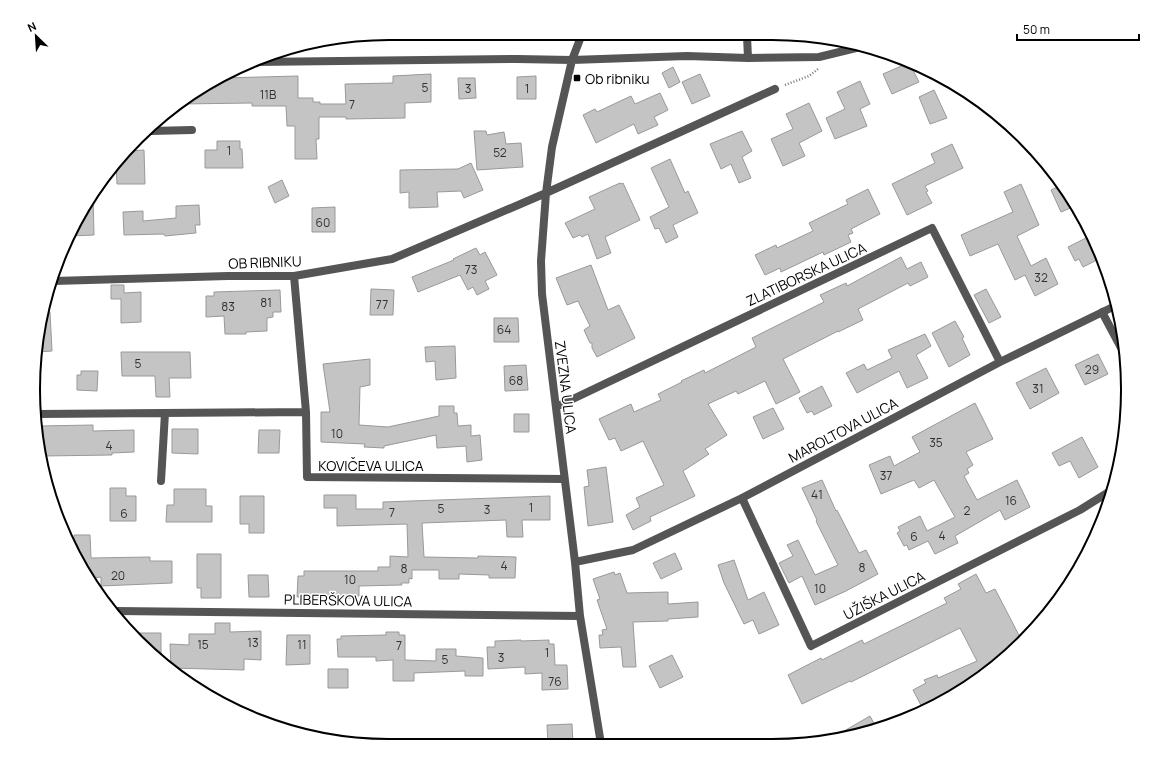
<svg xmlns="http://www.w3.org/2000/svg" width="1161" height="779" font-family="Manrope,sans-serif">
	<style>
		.building { fill: #c4c4c4; stroke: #999 }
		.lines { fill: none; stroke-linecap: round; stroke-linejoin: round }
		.path { stroke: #777; stroke-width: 2.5; stroke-dasharray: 1 2; stroke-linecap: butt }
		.minor { stroke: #555; stroke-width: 8 }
		.poi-dot { fill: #000; stroke: #fff; stroke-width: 1.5 }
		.labels { text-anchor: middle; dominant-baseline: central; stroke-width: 3; stroke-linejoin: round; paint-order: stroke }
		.number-label { font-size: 12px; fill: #313131 }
		.poi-label { font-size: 14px; fill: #000; stroke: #fff; text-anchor: start }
		.street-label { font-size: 14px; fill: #000; stroke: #fff }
		.rim { fill: none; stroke: #000; stroke-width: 2 }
	</style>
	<rect width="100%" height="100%" fill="#fff"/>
	<!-- building -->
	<path class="building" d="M906,64L908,68L911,66L919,82L892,94L883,74Z
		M673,67L680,82L669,88L662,73Z
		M431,74V102L405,103V118L346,119V117H319V139H316L317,159H295V126H287L286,106H252V103L180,104L191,93L223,78L298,76V98H313V102H320V104H346L345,84L393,83V76Z
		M700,74L710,96L692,104L682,82Z
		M536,76V99H517V77Z
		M458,78H475L476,98L459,99Z
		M860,81L870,104L860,109L867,126L835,139L826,118L845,109L837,92Z
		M934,90L947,118L930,124L919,97Z
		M660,93L668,110L654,117L658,125L638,134L634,124L596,143L583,115L595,109L597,112L631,96L635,104Z
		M809,103L822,131L799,143L805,156L783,166L771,139L793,129L786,114Z
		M474,131H486L487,135L504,132L506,144L521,143L523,167L477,170Z
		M742,131L752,151L742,157L751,178L739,183L731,164L721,169L710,144Z
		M217,141H240V149H242L243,168H205V150H217Z
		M952,144L963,168L925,186L928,191L926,192L932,203L907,215L892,184L935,163L931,154Z
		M144,150L145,184H117L116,163L130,151Z
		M670,159L685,193L688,191L698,213L673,225L678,237L666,243L659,228L655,229L650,217L669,207L651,168Z
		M471,163L483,190L464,198L461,191L437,192L438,207L409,208V192L400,193V170L458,169Z
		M282,180L289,196L275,203L268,187Z
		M620,183L621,184L623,183L640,220L605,237L611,253L597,259L588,234L582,237L580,235L573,238L565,223L595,209L589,197Z
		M1021,184L1039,225L1017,236L1031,266L1046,258L1058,284L1035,296L1025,275L1015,280L998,244L970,256L961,235L1013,212L1004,192Z
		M1062,185L1075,206L1061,212L1051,190Z
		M868,189L880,214L851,229L853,233L848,235L851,242L824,255L823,252L781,272L780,268L765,275L755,255L776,245L777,248L813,231L809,223L848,204L846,200Z
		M93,195L94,235L70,236L86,208Z
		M199,205L200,225H195L196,233L165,236L164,234L124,235L123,212L143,211V221L176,218V206Z
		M335,207V232H312V208Z
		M1092,235L1101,258L1083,267L1079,259L1075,261L1068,247Z
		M476,248L480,255L485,252L497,275L485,281L489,289L477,295L473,287L468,290L460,275L418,292L412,277L454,260L453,259Z
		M901,257L907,269L921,262L928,277L910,286L908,283L858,309L863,320L838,332V331L783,359L800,392L776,404L765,381L738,394L736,391L708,404L727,435L705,449L709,454L683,471L695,496L650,517L651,521L633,530L626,515L640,507L636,498L664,485L643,441L621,451L615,438L609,440L599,419L631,404L634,412L661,400L658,394L682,382L681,381L704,370L705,373L756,347L752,338L824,302L820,295L846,283L847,286Z
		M591,265L608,310L619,305L635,338L597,357L592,348V343H590L584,330L590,326L578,301L567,305L556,278Z
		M111,285H124V293L141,292V322L121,323V299H111Z
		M371,289L394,290L393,315H370Z
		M986,289L1001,317L989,323L974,295Z
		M280,290L281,312H273V317L267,318V331L246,332V334H225L224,316L206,317V296H214V292Z
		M46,312H50L52,351L37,352Z
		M494,318H518L519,342H494Z
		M955,321L964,337L962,338L970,355L949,367L932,333Z
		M925,334L931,346L916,355L928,378L907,388L899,371L857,393L846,373L864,364L867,370L892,358L888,350Z
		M455,346L456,378L436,380L435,361L426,362L425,347Z
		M121,352H190L191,378H169L170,397H156L155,376H122Z
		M1098,354L1108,374L1085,385L1075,365Z
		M370,359V385L360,387L359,425L388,427L439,416V406H454V413H457L458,426L471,425V436L480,435L482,460L467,462L466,446L437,448L436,435L384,446V448L364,447L365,444L321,442V412H330L323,364Z
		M526,365L528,390L505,391L504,366Z
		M1046,368L1059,393L1030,409L1016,383Z
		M81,371H98L97,391L77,390V375H81Z
		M822,386L832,406L814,415L812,411L807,413L799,398Z
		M975,403L993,439L966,452L973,465L967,469L969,473L964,476L977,500L1017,480L1030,507L1005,520L1000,510L955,536L958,543L935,554L928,541L909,550L907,545L904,546L897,533L900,531L898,527L920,516L927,531L955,517L934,480L919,488L914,480L881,494L869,465L890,456L894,466L920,452L912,437Z
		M773,408L784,429L763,439L753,417Z
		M514,414H529V432H514Z
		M93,425V431L134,430V452L112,453V455L43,456L40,426Z
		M172,429H198V454L172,453Z
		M259,430H280L279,453H258Z
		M1082,437L1098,467L1079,478L1070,461L1059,466L1052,453Z
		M606,467L613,522L588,526L584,487L589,486L587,470Z
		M822,480L836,511L837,510L859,553L866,550L878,574L846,591L815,605L802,576L789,583L779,563L793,556L787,545L798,540L815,575L838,565L816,521L817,520L802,488Z
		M110,488H126V496H136V521H110Z
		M174,489H206V506H212V522H166L167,505H174Z
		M324,495H356V509H383V502L550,496V520H522L523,537H507L506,520L422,523L424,557L478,558V556L516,557L515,578H489V575L459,574V579H439V570H412V579L409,578V583H401L402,585L359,586V596H352L351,598H339V597H297L298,576H304V571H378V567H390V556L408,557L407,524L337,526V508H324Z
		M240,496H264V533H249V524H240Z
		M74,535H90L91,558L150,557V561H172V583L101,586V577L92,578V581L81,568L69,538H74Z
		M675,553L682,569L661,579L653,563Z
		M197,554H221V598H201V588H197Z
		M734,560L748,600L764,592L779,625L759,634L753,620L744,624L724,583L718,565Z
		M614,572L615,575L620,573L627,593L668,592V604L698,602V617L668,619V621L633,622L636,667H623L621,647L600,648L599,635H603L602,630L607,629L597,600L600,599L593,579Z
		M976,574L986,593L995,589L1022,641L988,672L924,711L913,690L926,683L924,680L937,675L938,678L977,661L960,628L851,682L850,681L802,704L788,675L821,658L822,660L862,640L864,644L947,603L944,598L961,589L958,584Z
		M248,575H268L269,597H249Z
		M215,623H230V632L261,631V660L244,659V670L171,668L170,644L189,645V634H215Z
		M386,632H399V635H405V660L436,661V649H456V656L483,658V676H465V671L414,673V681H393V660L376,661V657H338L337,639H341V636L386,635Z
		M134,633H161V662L154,657Z
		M287,635H310V664L286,665Z
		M521,640V641L549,640V644H554L555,665H567L568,689L542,690V673L525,674V667L488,669L487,647H495V641Z
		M672,655L683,677L660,688L649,666Z
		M328,669H348V688H328Z
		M870,716L877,729L864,734L832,739V738Z
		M572,724L573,744H548L547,725Z"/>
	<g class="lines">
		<!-- path -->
		<path class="path" d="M785,85L809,76L818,69"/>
		<!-- minor -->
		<path class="minor" d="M582,34L572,60L552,147L546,193L541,261L542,294L575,562L580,616L601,744
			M747,36L748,58
			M255,62L517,59L572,60L687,56L748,58L819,57L856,48
			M151,131L192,130
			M294,276L306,412L307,477L564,479
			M54,281L228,276H294L392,259L546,193L775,89
			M1102,312L1126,357
			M556,407L932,228L1000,362
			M38,414L306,412
			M161,481L165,413
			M742,498L811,646L1080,510L1112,490
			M575,562L633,550L742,498L1000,362L1117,305
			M116,611L580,616"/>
	</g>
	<!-- markers -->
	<rect class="poi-dot" x="573" y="74" width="8" height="8" rx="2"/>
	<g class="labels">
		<!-- number labels -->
		<g class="number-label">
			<text x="425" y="87">5</text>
			<text x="468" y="88">3</text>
			<text x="527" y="88">1</text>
			<text x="268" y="94">11B</text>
			<text x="352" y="104">7</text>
			<text x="229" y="150">1</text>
			<text x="500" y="152">52</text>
			<text x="323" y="222">60</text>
			<text x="471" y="269">73</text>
			<text x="1041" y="277">32</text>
			<text x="266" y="302">81</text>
			<text x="382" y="304">77</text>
			<text x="228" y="306">83</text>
			<text x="504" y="329">64</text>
			<text x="138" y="363">5</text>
			<text x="1092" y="369">29</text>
			<text x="516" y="380">68</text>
			<text x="1038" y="388">31</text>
			<text x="337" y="433">10</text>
			<text x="936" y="442">35</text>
			<text x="109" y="445">4</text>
			<text x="886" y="475">37</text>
			<text x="817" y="494">41</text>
			<text x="1011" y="500">16</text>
			<text x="531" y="507">1</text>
			<text x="441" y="508">5</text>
			<text x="487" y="509">3</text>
			<text x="967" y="510">2</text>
			<text x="392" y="512">7</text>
			<text x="124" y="513">6</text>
			<text x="942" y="535">4</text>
			<text x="914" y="536">6</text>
			<text x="504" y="565">4</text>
			<text x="862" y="567">8</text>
			<text x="404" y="568">8</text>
			<text x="118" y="575">20</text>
			<text x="350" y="579">10</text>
			<text x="820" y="588">10</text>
			<text x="253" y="642">13</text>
			<text x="203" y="644">15</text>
			<text x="302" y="644">11</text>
			<text x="399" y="645">7</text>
			<text x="547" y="652">1</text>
			<text x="501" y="657">3</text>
			<text x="445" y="659">5</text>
			<text x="555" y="681">76</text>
		</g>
		<!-- poi labels -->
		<g class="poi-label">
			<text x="585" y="78">Ob ribniku</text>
		</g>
		<!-- street labels -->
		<g class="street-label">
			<text transform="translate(265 262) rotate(-2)">OB RIBNIKU</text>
			<text transform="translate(806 274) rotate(-25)">ZLATIBORSKA ULICA</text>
			<text transform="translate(566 387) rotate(83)">ZVEZNA ULICA</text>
			<text transform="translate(843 430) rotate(-28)">MAROLTOVA ULICA</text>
			<text x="371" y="465">KOVIČEVA ULICA</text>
			<text transform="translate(884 595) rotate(-27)">UŽIŠKA ULICA</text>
			<text transform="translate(348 600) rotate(1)">PLIBERŠKOVA ULICA</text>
		</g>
	</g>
	<!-- crop -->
	<path d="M0 0H1161V779H0ZM389 40H772A349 349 0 0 1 1121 389V390A349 349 0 0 1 772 739H389A349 349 0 0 1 40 390V389A349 349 0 0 1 389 40Z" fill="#fff" fill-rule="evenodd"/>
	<path class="rim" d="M389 40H772A349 349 0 0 1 1121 389V390A349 349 0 0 1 772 739H389A349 349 0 0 1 40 390V389A349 349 0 0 1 389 40Z"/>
	<!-- north arrow -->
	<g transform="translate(36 36) rotate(335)" stroke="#ffffff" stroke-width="3" paint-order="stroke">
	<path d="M0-3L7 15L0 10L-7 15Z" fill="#000000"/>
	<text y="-6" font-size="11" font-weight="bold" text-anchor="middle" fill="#000000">N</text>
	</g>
	<!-- scale -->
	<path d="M1017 34v6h122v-6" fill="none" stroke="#000000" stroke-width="2"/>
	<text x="1023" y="34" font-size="12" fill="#000000" stroke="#ffffff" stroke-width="3" paint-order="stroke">50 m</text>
</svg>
